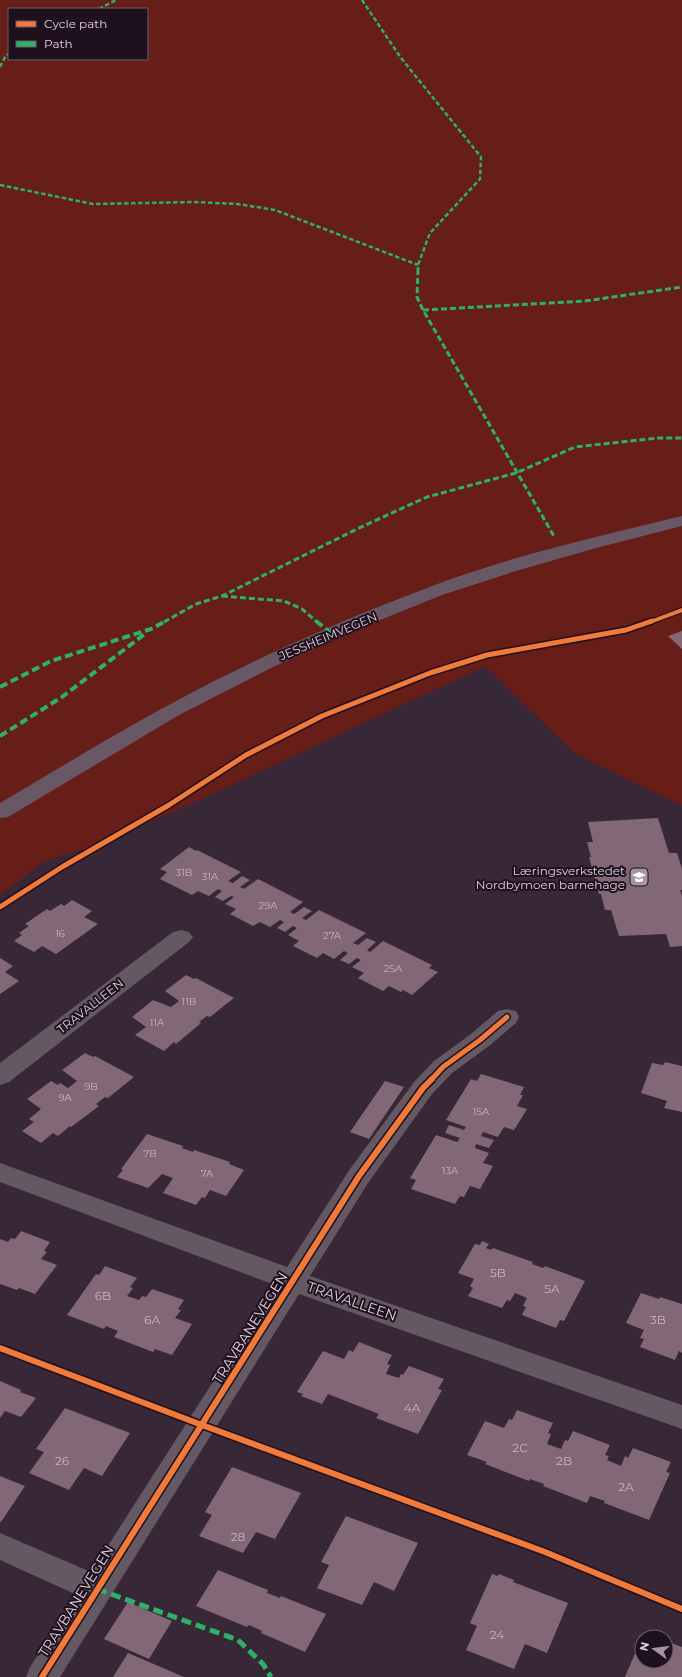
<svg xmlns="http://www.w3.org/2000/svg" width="682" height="1677" font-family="Montserrat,sans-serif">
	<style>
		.green { fill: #671d18; fill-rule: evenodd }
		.building { fill: #826777 }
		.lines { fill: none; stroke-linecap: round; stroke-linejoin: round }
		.minor { fill: #645862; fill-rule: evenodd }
		.primary { fill: #685866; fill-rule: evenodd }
		.quiet-far3 { stroke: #2db169; stroke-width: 2.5; stroke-dasharray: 4.5 2.5; stroke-linecap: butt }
		.quiet-far2 { stroke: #2db169; stroke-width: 3; stroke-dasharray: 6 3; stroke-linecap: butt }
		.quiet-far1 { stroke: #2db169; stroke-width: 4; stroke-dasharray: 8 4; stroke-linecap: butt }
		.quiet { stroke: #2db169; stroke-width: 5; stroke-dasharray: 10 5; stroke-linecap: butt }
		.cycleway-far2-casing { stroke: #1e111d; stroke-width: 6 }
		.cycleway-far1-casing { stroke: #1e111d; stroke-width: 8 }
		.cycleway-casing { stroke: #1e111d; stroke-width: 9 }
		.cycleway-far2 { stroke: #f17a3a; stroke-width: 4 }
		.cycleway-far1 { stroke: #f17a3a; stroke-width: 5 }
		.cycleway { stroke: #f17a3a; stroke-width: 6 }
		.labels { text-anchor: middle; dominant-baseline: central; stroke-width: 4; stroke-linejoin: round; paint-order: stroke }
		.number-label { font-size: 10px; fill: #c9b4c4 }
		.street-label { font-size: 12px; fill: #e1cede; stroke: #1e111d }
		.poi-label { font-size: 12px; fill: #e1cede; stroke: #1e111d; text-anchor: end }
		.near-number-label { font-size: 12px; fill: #c9b4c4 }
		.near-street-label { font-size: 14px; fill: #e1cede; stroke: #1e111d }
	</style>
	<rect width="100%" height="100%" fill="#382736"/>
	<!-- green -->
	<path class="green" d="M0,0H682V806L574,753L485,666L215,793L104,842L44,862L0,895ZM9,9H147V59H9Z"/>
	<!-- building -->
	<path class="building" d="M682,631V649L668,636Z
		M658,818L669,853H677L682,869V890H680L682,896V946L670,947L666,934L619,936L611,910H605L601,894H599L589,857H591L587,842H593L588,822Z
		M189,847L196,851L197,850L241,872L228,881L233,883L242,876L250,880L240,887L244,889L258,879L303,902L290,912L294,914L304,907L312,911L302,918L306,920L319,910L366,933L353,943L358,945L367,938L376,942L367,950L370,952L383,941L432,965L429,968L438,972L412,995L403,990L401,992L389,986L383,991L358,978L364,973L352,967L361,960L357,958L349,964L340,960L348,953L344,951L334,959L323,953L317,958L293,946L299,941L288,935L297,928L293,926L285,932L277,928L284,922L280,920L270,927L260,922L253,926L230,914L236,909L225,904L234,897L231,896L223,901L215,897L222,891L218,889L209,896L198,891L192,895L160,879L167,872L160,869Z
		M72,900L92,911L84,917L98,924L56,954L42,946L34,952L14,941L22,935L19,933L29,926L25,924L47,909L50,911L61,904L64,906Z
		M0,958L13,966L5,972L19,981L0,994Z
		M186,975L194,979L196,978L234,998L210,1017L207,1016L199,1022L201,1023L176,1044L174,1042L164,1051L135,1035L146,1027L132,1017L153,1000L171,1007L179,1001L165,991Z
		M85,1053L93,1057L95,1056L134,1077L108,1098L105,1097L96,1104L99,1106L71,1127L70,1126L58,1136L53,1133L41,1143L22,1131L34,1122L29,1119L41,1109L27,1099L51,1081L58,1085L60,1083L68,1088L77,1081L62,1070Z
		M665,1062L682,1066V1112L664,1108L667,1101L641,1093L652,1063L663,1065Z
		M481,1074L524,1087L520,1095H523L517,1106L527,1109L514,1130L504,1127L498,1137L483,1132L481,1136L494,1140L489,1148L476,1144L475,1148L489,1153L483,1163L493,1166L480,1189L470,1186L464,1197L460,1196L455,1204L411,1189L416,1180L410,1178L436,1135L457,1142L460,1138L445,1133L449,1125L464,1130L466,1127L446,1120L471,1079L477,1081Z
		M385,1081L404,1087L369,1139L350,1132Z
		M147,1134L183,1146L182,1148L193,1152L194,1150L230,1162L229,1164L244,1170L226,1196L210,1190L205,1198L202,1197L196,1205L163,1193L173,1178L162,1174L148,1188L117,1177L123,1170L121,1169Z
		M21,1231L50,1242L44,1251L47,1252L41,1259L57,1265L35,1294L19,1288L17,1290L0,1284V1239L8,1242L11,1238L15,1239Z
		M482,1241L489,1244L486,1248L491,1250L493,1248L533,1262L532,1264L543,1268L545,1266L585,1281L564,1321L560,1320L556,1328L522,1315L526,1307L523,1306L527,1298L515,1293L510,1301L507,1300L502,1308L468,1296L473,1288L470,1286L474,1279L458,1273L475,1244L480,1245Z
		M105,1266L137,1278L130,1287L133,1288L127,1296L139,1300L142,1296L146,1297L152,1289L184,1300L178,1309L181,1310L175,1318L192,1324L172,1355L155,1349L153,1352L114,1337L118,1331L106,1326L104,1329L67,1315L96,1274L99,1275Z
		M641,1293L659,1299L660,1297L682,1304V1353L679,1351L675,1360L640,1347L644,1339L640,1338L644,1330L626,1323Z
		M359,1342L392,1355L387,1364L390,1365L386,1374L399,1378L401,1374L403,1375L409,1366L444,1379L438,1389L442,1390L418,1434L376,1418L379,1414L328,1394L322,1404L301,1396L303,1394L297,1392L323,1351L344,1359L349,1350L353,1352Z
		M0,1381L21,1390L20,1392L36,1398L21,1417L5,1411L0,1418Z
		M65,1408L130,1433L102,1476L84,1468L69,1490L29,1473L44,1452L36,1449Z
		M517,1410L553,1423L548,1433L551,1434L547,1444L561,1449L565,1440L568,1441L573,1431L610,1445L605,1455L609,1456L607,1460L621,1466L625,1456L628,1458L633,1448L671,1462L666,1472L670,1473L649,1520L604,1503L605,1501L590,1496L587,1503L543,1486L544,1484L530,1479L529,1481L485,1464L487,1462L467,1455L485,1421L504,1428L509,1419L512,1420Z
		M232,1467L301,1493L275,1539L256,1532L243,1553L199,1536L212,1515L205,1512Z
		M0,1476L25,1486L1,1522L0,1521Z
		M346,1516L418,1543L394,1591L374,1582L362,1605L317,1588L329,1565L321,1562Z
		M218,1570L268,1590L267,1593L280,1598L281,1596L326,1614L305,1652L261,1633L262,1631L249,1625L247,1627L196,1606Z
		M492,1574L498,1576L499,1574L514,1580L513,1582L568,1603L547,1653L525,1644L514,1669L466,1650L477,1626L470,1623Z
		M128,1602L172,1621L149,1659L104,1639Z
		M644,1632L655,1637H642V1661H666V1641L682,1647V1677H625Z
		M128,1653L184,1677H113Z"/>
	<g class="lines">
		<!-- minor -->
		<path class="minor" d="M181,930L189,932L193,937L189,942L9,1082L0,1085V1063L173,932Z
			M507,1009L516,1011L519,1017L516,1023L489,1046L452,1073L432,1094L368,1183L310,1276L682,1405V1429L299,1294L60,1677H26L30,1667L77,1595L0,1560V1533L91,1572L275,1285L0,1182V1163L287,1267L350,1169L414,1082L434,1061L471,1034L498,1011Z"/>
		<!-- primary -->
		<path class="primary" d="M682,516V526L596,548L516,571L442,595L338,637L273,667L179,715L8,817L0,818V803C55,771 109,737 165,707C249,661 337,622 427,588C509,556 597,537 682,516Z"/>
		<!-- quiet-far3 -->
		<path class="quiet-far3" d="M362,0L401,58L481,157L480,179L430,233L418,265V270
			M99,9L116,0
			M0,67L6,55L9,54
			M0,185L93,204L194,202L238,204L275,210L418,265"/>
		<!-- quiet-far2 -->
		<path class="quiet-far2" d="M418,269L417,297L423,310L555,538
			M423,310L585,301L682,287
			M222,596L284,601L302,609L317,622
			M164,622L196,604L222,596L357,529L427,497L516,473L575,447L658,438H682"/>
		<!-- quiet-far1 -->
		<path class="quiet-far1" d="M316,621L331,633
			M0,687L51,661L151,629L166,621
			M0,736L62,697L146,633"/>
		<!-- quiet -->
		<path class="quiet" d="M97,1589L238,1640L263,1664L271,1677"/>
		<defs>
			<path id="cycleway-far2" d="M650,622L682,610"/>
			<path id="cycleway-far1" d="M0,907L62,867L169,805L246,755L322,716L430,673L487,655L626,630L652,621
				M431,1080L443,1067L480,1040L507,1017"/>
			<path id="cycleway" d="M0,1348L202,1425L545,1552L682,1609
				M42,1677L359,1176L423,1088L432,1079"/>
		</defs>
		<!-- cycleway-far2 casing -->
		<use href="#cycleway-far2" class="cycleway-far2-casing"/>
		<!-- cycleway-far1 casing -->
		<use href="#cycleway-far1" class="cycleway-far1-casing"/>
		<!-- cycleway casing -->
		<use href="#cycleway" class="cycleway-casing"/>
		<!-- cycleway-far2 -->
		<use href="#cycleway-far2" class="cycleway-far2"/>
		<!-- cycleway-far1 -->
		<use href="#cycleway-far1" class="cycleway-far1"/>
		<!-- cycleway -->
		<use href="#cycleway" class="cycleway"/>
	</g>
	<!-- icons -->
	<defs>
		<symbol id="school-square" viewBox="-11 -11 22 22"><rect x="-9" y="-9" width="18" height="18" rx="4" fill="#a694a3" stroke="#1e111d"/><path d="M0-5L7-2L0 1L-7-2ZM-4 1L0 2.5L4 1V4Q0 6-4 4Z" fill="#fff"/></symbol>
	</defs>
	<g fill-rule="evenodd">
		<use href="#school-square" x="628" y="866" width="22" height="22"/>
	</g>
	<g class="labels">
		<!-- number labels -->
		<g class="number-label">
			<text x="184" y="872">31B</text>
			<text x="210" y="876">31A</text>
			<text x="268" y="905">29A</text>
			<text x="60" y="933">16</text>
			<text x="332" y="935">27A</text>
			<text x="393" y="968">25A</text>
			<text x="189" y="1001">11B</text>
			<text x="157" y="1022">11A</text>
			<text x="91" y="1086">9B</text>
			<text x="65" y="1097">9A</text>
			<text x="481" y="1111">15A</text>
			<text x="150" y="1153">7B</text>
			<text x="450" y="1170">13A</text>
			<text x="207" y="1173">7A</text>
		</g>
		<!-- street labels -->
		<g class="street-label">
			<text transform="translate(328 636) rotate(-23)">JESSHEIMVEGEN</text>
			<text transform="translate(90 1006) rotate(-38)">TRAVALLEEN</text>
		</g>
		<!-- poi labels -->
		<g class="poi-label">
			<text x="625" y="870">Læringsverkstedet<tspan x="625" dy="14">Nordbymoen barnehage</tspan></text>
		</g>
		<!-- near-number labels -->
		<g class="near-number-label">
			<text x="498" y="1272">5B</text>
			<text x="552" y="1288">5A</text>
			<text x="103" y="1295">6B</text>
			<text x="152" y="1319">6A</text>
			<text x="658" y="1319">3B</text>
			<text x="412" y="1407">4A</text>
			<text x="520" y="1447">2C</text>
			<text x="62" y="1460">26</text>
			<text x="564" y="1460">2B</text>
			<text x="626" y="1486">2A</text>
			<text x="238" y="1536">28</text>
			<text x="497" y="1634">24</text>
		</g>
		<!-- near-street labels -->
		<g class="near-street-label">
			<text transform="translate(352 1301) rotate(19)">TRAVALLEEN</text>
			<text transform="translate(250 1328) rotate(-58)">TRAVBANEVEGEN</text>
			<text transform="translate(76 1601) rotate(-58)">TRAVBANEVEGEN</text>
		</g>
	</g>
	<!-- legend -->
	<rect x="8" y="8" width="140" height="52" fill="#1e111d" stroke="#6c5d6a"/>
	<rect x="16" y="21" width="20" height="6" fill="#f17a3a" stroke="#6c5d6a"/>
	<text x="44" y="28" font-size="12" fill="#e1cede">Cycle path</text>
	<rect x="16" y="41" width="20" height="6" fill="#2db169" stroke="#6c5d6a"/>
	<text x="44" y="48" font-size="12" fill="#e1cede">Path</text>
	<!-- north arrow -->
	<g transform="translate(654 1649) rotate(284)"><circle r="19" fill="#1e111d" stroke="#6c5d6a"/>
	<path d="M0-3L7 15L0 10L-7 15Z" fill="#a694a3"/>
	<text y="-6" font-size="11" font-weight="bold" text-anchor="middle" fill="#e1cede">N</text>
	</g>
</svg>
